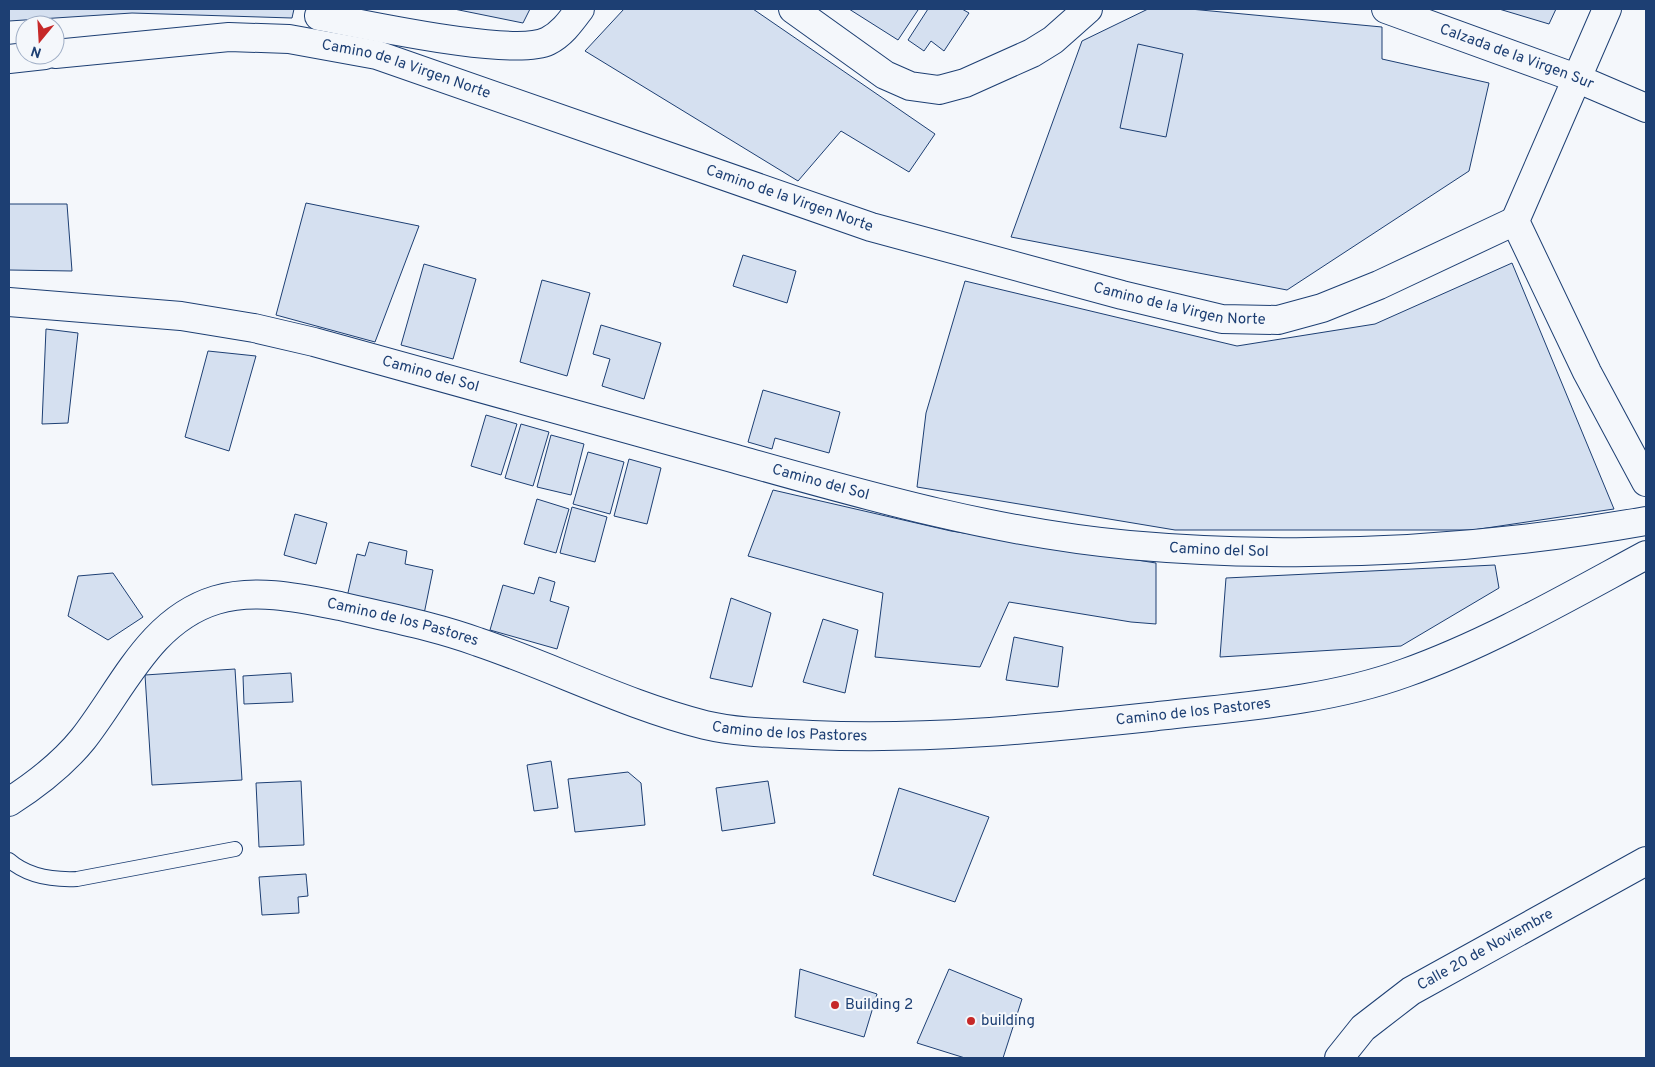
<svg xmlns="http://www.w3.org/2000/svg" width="1655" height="1067" font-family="Overpass,sans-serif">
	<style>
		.building { fill: #d5e0f0; stroke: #1d3f73 }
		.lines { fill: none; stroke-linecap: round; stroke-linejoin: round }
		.service-casing { stroke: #1d3f73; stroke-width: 16 }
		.minor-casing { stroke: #1d3f73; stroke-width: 30 }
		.service { stroke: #f4f7fb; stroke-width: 14 }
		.minor { stroke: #f4f7fb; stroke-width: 28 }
		.poi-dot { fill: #c62828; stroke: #f4f7fb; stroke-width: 2 }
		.labels { text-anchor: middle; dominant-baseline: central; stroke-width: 4; stroke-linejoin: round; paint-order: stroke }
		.street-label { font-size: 15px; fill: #1d3f73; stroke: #f4f7fb }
		.poi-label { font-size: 15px; fill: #1d3f73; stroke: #f4f7fb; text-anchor: start }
	</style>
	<rect width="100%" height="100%" fill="#f4f7fb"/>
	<!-- building -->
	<path class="building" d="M9,9H294L292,18L132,13L9,21Z
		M454,9H530L523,23Z
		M624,9H753L935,134L909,172L841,131L798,181L585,51Z
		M849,9H916L918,10L898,40Z
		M928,9H962L969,13L944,51L931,41L924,51L908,40Z
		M1148,9H1190L1382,27V59L1489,83L1469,171L1287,290L1011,237L1082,41Z
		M1499,9H1556L1549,24Z
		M1138,44L1183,54L1166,137L1120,128Z
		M306,203L419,226L375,342L276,315Z
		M9,204H67L72,271L9,270Z
		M743,255L796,271L787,303L733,286Z
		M1512,263L1614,509L1473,530H1175L917,487L926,413L965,281L1237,346L1375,324Z
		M424,264L476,279L453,359L401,345Z
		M542,280L590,293L567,376L520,362Z
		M601,325L661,343L644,399L602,386L610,359L593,354Z
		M46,329L78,333L68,423L42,424Z
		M208,351L256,356L229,451L185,437Z
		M763,390L840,412L829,453L775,438L772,449L748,442Z
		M486,415L517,424L501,475L471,466Z
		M521,424L549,432L533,486L505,478Z
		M551,435L584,444L571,495L537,487Z
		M588,452L624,462L610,514L573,504Z
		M629,459L661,468L647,524L614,516Z
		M773,490L951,531L1156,563V624L1131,622L1009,602L980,667L875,657L883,593L748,556Z
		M537,499L569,509L556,553L524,544Z
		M572,507L607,517L595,562L560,553Z
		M295,514L327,523L316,564L284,555Z
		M369,542L407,551L405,564L433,570L424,614L347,597L357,554L365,556Z
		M1495,565L1499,588L1401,646L1220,657L1226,578Z
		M113,573L143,617L108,640L68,616L78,576Z
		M539,577L555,582L550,601L569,607L557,649L490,630L503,585L534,594Z
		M731,598L771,613L752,687L710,678Z
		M823,619L858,630L845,693L803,682Z
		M1014,637L1063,647L1058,687L1006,680Z
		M235,669L242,780L152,785L145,675Z
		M291,673L293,702L244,704L243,676Z
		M551,761L558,808L534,811L527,765Z
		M628,772L641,783L645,825L575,832L568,779Z
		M301,781L304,845L259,847L256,783Z
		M768,781L775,823L722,831L716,788Z
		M899,788L989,817L955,902L873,875Z
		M306,874L308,896L298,897L299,913L262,915L259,877Z
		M800,969L877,994L864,1037L795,1017Z
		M949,969L1022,999L1003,1058H965L917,1043Z"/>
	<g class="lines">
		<defs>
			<path id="service" d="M9,860C27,876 54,880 77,879L235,849"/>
			<g id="minor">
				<path d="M793,9L885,75L910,86L939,90L965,83L1032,53L1053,40L1088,9"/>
				<path id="s1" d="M1386,9L1576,78L1646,108"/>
				<path d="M1607,9L1515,221L1587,372L1646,482"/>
				<path d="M319,16C363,24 514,58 548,41C562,34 571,21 580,9"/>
				<path id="s2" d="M55,54L229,37L289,39L377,55L871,227L1122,295L1222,319L1278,320L1322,308L1379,285L1515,221"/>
				<path d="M9,59L45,55"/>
				<path id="s3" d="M9,302L181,316L254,328L314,342C455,381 595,420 736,459C864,495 996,533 1129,545C1301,560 1477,551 1646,521"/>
				<path id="s4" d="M9,802C37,784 62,765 83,739C123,688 150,620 216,600C256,588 300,598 340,606C386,617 434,626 478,642C555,668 626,705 705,725C739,733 776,733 812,735C926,740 1037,729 1150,717C1235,707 1325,702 1405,673C1489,643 1568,597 1646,555"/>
				<path id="s5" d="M1339,1058L1363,1028L1411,991L1646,861"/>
			</g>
		</defs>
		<!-- service casing -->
		<use href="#service" class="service-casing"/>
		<!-- minor casing -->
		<use href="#minor" class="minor-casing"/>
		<!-- service -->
		<use href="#service" class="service"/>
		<!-- minor -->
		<use href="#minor" class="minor"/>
	</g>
	<!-- markers -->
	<g class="poi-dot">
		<circle cx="835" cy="1005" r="5"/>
		<circle cx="971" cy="1021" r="5"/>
	</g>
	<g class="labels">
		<!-- street labels -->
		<g class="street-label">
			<text stroke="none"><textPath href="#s1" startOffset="139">Calzada de la Virgen Sur</textPath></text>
			<text stroke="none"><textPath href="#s2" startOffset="356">Camino de la Virgen Norte</textPath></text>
			<text stroke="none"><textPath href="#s2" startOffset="761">Camino de la Virgen Norte</textPath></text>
			<text stroke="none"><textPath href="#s2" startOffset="1166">Camino de la Virgen Norte</textPath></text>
			<text stroke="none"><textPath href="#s3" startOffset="429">Camino del Sol</textPath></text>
			<text stroke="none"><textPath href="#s3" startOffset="834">Camino del Sol</textPath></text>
			<text stroke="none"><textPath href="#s3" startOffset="1239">Camino del Sol</textPath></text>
			<text stroke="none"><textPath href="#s4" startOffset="484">Camino de los Pastores</textPath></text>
			<text stroke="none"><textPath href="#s4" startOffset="1294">Camino de los Pastores</textPath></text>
			<text stroke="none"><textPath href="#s4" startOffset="889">Camino de los Pastores</textPath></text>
			<text stroke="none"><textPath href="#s5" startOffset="184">Calle 20 de Noviembre</textPath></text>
		</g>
		<!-- poi labels -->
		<g class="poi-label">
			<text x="845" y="1005">Building 2</text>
			<text x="981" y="1021">building</text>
		</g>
	</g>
	<!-- border -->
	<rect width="1655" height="1067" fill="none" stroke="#1d3f73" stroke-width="20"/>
	<!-- north arrow -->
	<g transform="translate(40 40) rotate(198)"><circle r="24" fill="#f4f7fb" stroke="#9eadc5"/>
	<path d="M0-4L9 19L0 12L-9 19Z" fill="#c62828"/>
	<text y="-8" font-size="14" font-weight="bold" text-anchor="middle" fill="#1d3f73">N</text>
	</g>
</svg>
